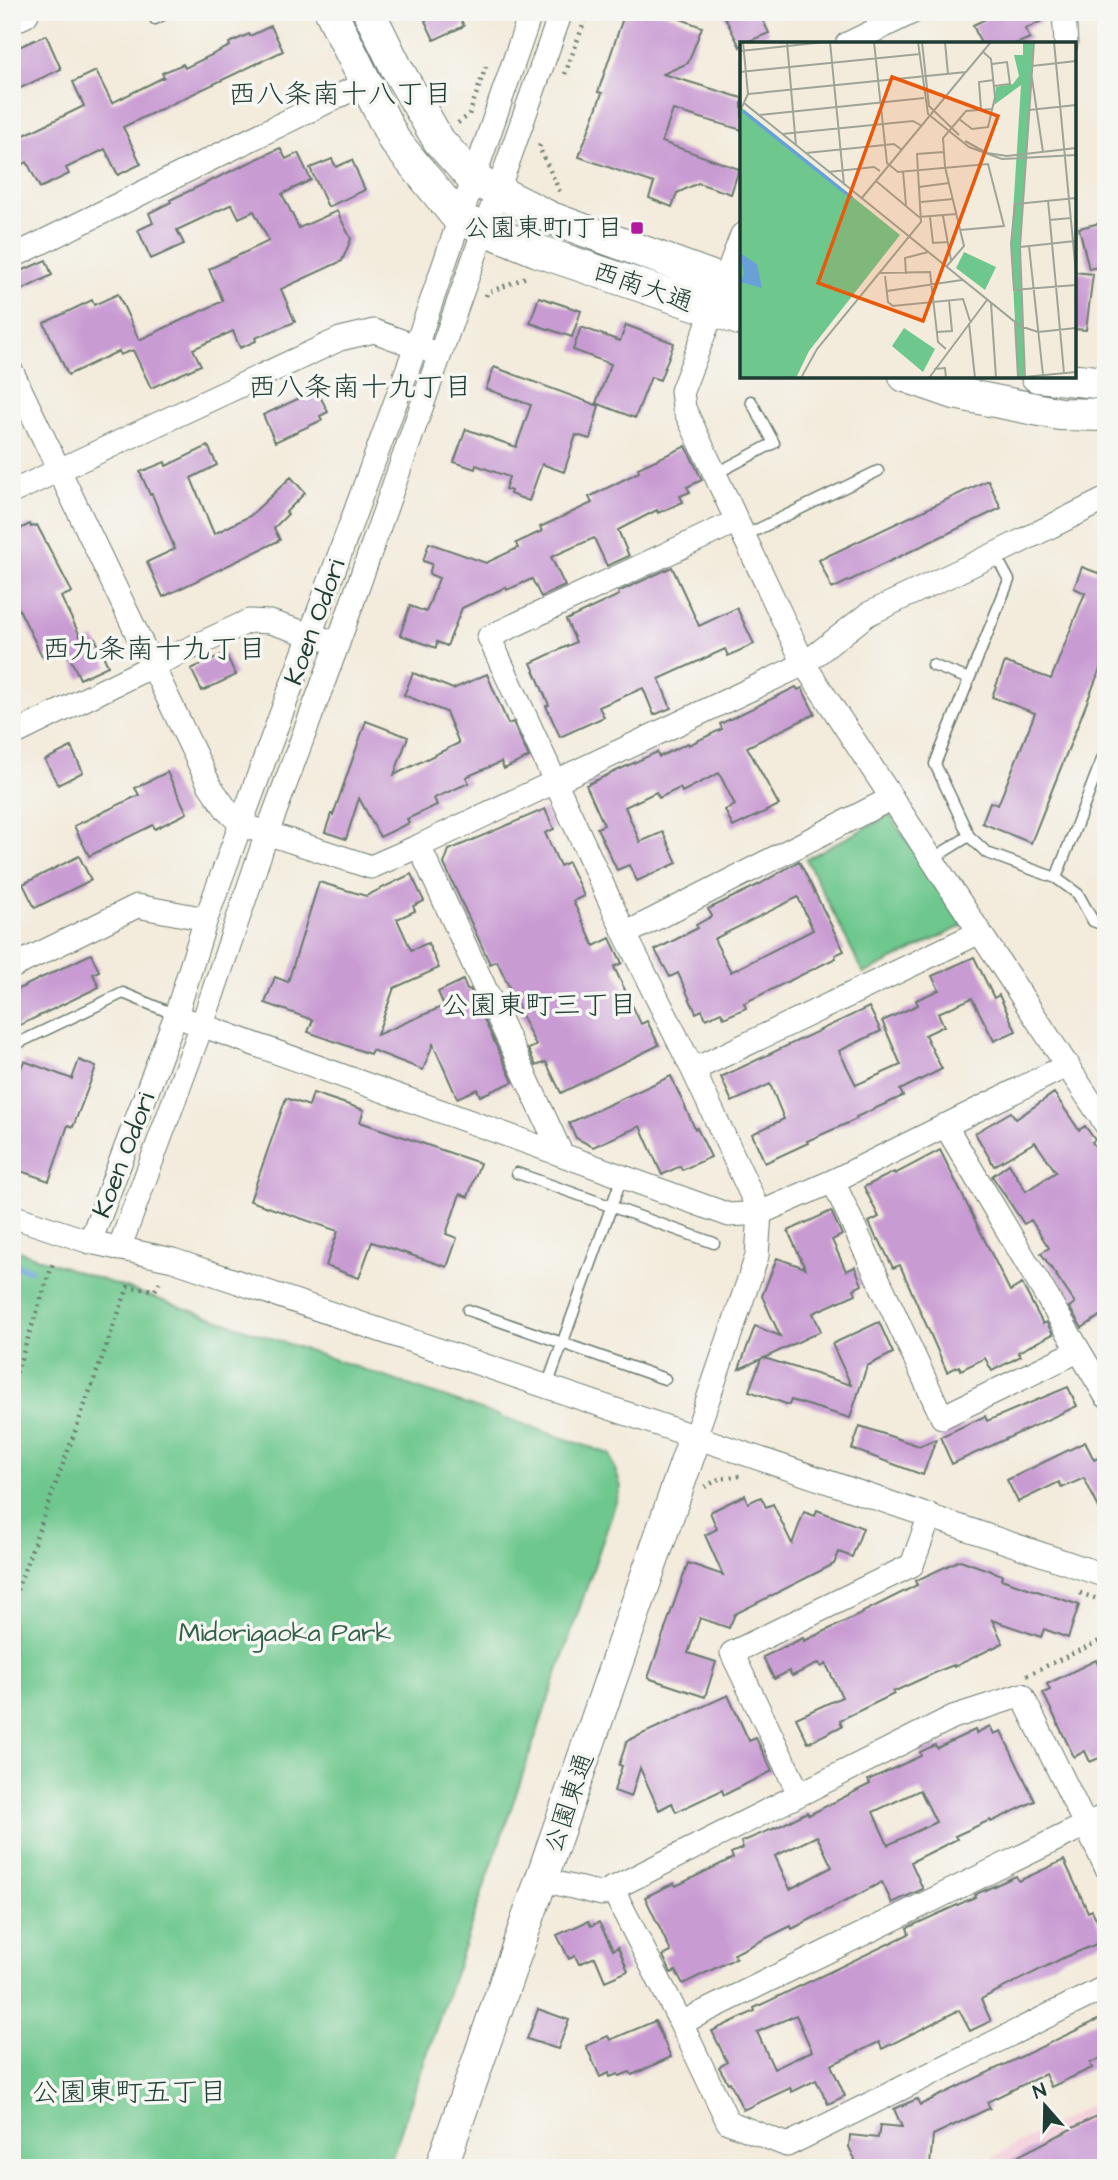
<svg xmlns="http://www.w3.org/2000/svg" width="1118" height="2180" font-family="'Architects Daughter','Klee One',sans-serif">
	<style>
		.built { fill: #f4cfdc }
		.green { fill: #6ec88e; stroke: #468261; stroke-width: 2 }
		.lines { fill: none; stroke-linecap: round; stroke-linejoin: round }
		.stream { stroke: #68a1d7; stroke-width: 7 }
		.building { fill: #c99bd3; fill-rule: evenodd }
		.lane-casing { stroke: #697a6e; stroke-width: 13 }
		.street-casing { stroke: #697a6e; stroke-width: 25 }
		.secondary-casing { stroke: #697a6e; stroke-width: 34 }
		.path { stroke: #697a6e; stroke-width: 4.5; stroke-dasharray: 2 5; stroke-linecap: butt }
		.lane { stroke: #fff; stroke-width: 10 }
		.street { stroke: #fff; stroke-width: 23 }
		.secondary { stroke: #fff; stroke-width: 32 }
		.poi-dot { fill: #b5179e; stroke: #f6f6f2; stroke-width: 2.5 }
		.labels { text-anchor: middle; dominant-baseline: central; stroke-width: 7; stroke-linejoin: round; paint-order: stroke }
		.poi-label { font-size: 26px; fill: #1f3d34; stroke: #f6f6f2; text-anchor: end }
		.street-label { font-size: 26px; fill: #1f3d34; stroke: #f6f6f2 }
		.park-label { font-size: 26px; fill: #33604a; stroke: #f6f6f2 }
		.neighbourhood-label { font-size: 28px; fill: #1f3d34; stroke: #f6f6f2 }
		.inset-river { fill: none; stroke: #68a1d7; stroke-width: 3.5 }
		.inset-road { fill: none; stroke: #9ea598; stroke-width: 2 }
		.view { fill: #e8590c; fill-opacity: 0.15; stroke: #e8590c; stroke-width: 3.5 }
		.inset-edge { fill: none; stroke: #1f3d34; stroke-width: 3.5 }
	</style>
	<rect width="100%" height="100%" fill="#f6f6f2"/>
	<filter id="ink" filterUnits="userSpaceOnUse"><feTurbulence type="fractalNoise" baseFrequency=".0143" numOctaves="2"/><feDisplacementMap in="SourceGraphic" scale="14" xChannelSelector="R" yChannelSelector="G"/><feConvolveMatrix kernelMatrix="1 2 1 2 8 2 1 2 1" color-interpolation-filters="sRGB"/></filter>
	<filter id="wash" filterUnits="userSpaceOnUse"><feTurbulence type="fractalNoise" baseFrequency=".00686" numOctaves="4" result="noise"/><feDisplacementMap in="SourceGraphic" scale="28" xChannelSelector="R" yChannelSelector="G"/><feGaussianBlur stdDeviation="1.57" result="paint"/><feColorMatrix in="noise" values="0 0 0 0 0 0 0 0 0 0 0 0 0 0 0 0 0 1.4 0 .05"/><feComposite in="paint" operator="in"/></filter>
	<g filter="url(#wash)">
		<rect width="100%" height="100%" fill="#f3ebdb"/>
		<!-- built -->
		<path class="built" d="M1106,2097V2168H981L983,2162Z"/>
		<!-- green -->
		<path class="green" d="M890,815L964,925L864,974L806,859Z
			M12,1249L610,1454L621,1487L388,2168H12Z"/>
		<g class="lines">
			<!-- stream -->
			<path class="stream" d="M12,1264L30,1270"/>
		</g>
		<g id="blocks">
			<!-- building -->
			<path class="building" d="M444,12H457L464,26L434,40L425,21Z
				M625,12H662L702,27L688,63L663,74L742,98V130L673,110L662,142L739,169L731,194L698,183L677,193L672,207L649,198L654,183L579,157L602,93L598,92Z
				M722,12H759L769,33L742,44L740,47Z
				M1000,12H1050V17L1025,29L1030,38L1016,44H981L973,25Z
				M271,26L283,51L123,127L141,164L118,175L105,149L66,168L69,174L40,188L27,162L12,170V148L19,145L16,139L84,106L73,82L96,71L112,103L164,77L162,73L183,64L185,68L230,46L229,43L249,34L250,36Z
				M46,35L61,69L12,92V50Z
				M280,148L286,159L298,153L311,180L282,194L299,228L337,211L351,239L342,261L281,289L295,322L255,338L256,341L240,348L233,331L193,349L201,365L151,388L133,350L120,355L119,351L68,375L44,323L92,300L94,305L118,294L139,340L223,301L209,269L269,241L254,211L239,218L232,204L177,230L184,244L151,259L138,230L153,223L149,213L171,202L170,200Z
				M332,159L336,167L352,160L365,190L328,207L310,168Z
				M1100,223L1106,248V265L1089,269L1079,228Z
				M46,260L52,275L12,295V275Z
				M1074,272L1093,274L1086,330L1074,329Z
				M539,297L581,311L572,337L530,323Z
				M626,325L674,343L660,380L651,377L635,418L596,403L611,364L573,350L581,327L620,341Z
				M494,367L599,406L590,439L576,435L564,472L542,464L529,501L510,494L511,491L505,489L509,477L476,465L475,469L454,462L466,429L516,447L531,405L486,389Z
				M317,390L328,412L320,416L322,420L275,442L263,415Z
				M208,446L217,465L191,478L214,534L250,516L291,477L305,493L286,512L288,514L274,528L280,540L163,597L147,562L175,549L152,494L150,495L140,472L165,462L166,466Z
				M686,446L702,480L687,487L690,492L680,496L683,502L658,513L657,510L618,530L629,556L607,566L594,538L551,557L565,586L541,597L532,579L507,590L506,587L462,608L447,646L437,642L436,648L400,635L410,606L426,612L439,578L429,574L432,564L423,561L429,543L486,563L518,548L516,543L542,531L540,527L592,503L589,497L639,472L638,468Z
				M988,480L1001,508L832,589L819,560Z
				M30,524L31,527L37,525L72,592L61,597L84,644L95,638L108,666L80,679L65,647L43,658L12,595V533Z
				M672,567L699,626L737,608L754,644L728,656L725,649L659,679L671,708L654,715L643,688L599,707L604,717L560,737L546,706L549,705L531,663L576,642L566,620L619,595L618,592Z
				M1082,567L1106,576V654L1031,843L982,823L990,802L998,805L1035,713L992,697L1005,662L1051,679L1085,593L1074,588Z
				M225,653L236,675L202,691L191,669Z
				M413,673L453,689L487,674L508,724L513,722L529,757L504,769L501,762L466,777L469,783L434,798L437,805L407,819L409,823L380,837L359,798L346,839L325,832L331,814L333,815L366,721L408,737L394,775L459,743L446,712L404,695Z
				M796,687L798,690L802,688L815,714L747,747L779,805L733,827L725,810L735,805L719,773L682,792L680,788L659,798L656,792L625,807L640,842L663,832L677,863L637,881L629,865L617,870L597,828L604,825L586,785L657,752L659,757L688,743L689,745L722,729L720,724Z
				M71,747L83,772L58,785L45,760Z
				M167,772L187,813L155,829L153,825L89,856L74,826L139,795L135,788Z
				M545,809L554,829L545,833L560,866L568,862L584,896L573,901L594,946L610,938L622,963L614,967L641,1024L647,1021L659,1045L561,1093L546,1062L536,1066L528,1049L536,1046L517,1006H518L497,961L490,964L444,864L449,850Z
				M79,856L91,880L35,908L23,884Z
				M799,861L844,951L835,955L836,958L744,1003L746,1008L724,1018L721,1012L706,1019L702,1010L696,1013L678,973L670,977L655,950L698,928L696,925L712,916L708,909L760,884ZM798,897L813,930L731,972L714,939Z
				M411,874L424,901L413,906L415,911L397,919L411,950L428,943L439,968L394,988L377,1035L444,1006L438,992L463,980L467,990L470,989L513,1082L480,1096L477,1089L457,1098L433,1044L423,1070L372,1050L370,1054L308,1032L313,1020L265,1003L275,977L288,982L319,882L366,896Z
				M91,954L99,971L93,974L99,987L12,1029V992Z
				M974,957L994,998L999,995L1016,1031L994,1041L972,998L938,1013L944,1026L925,1035L942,1069L900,1090L903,1096L856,1117L857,1119L807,1141L808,1143L765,1163L752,1134L784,1119L770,1084L732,1102L721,1077L869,1007L881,1031L839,1051L856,1085L901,1065L882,1021L918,1005L916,1000L939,990L932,976Z
				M79,1060L96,1067L73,1127L68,1125L49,1181L12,1168V1093L24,1061L72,1079Z
				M671,1076L695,1129L697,1128L711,1157L682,1170L680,1166L662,1175L640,1126L593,1147L576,1138L569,1123Z
				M313,1093L364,1110L360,1122L480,1163L468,1197L460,1194L446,1234L457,1238L447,1267L372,1242L359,1278L326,1266L338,1231L250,1201L286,1098L309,1106Z
				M1054,1093L1079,1130L1085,1126L1095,1140L1092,1142L1106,1162V1312L1082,1328L1069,1307L1075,1303L1041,1253L1049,1248L1031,1220L1024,1224L992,1176L1009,1164L1026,1191L1056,1172L1035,1142L994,1166L975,1133L1011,1112L1016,1119Z
				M940,1150L1010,1291L1022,1284L1043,1324L1046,1322L1053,1334L1018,1352L1021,1356L992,1371L985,1358L961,1370L959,1366L947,1372L900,1265L893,1268L879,1239L877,1240L869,1222L879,1217L864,1187L894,1172L895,1174Z
				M831,1211L842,1235L832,1240L846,1271L855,1267L862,1285L854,1289L856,1294L813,1313L821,1331L764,1358L851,1385L832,1344L879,1322L893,1353L867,1366L850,1418L791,1400L789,1405L749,1391L761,1359L739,1369L755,1326L780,1336L762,1296L777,1258L805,1268L788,1231Z
				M1068,1387L1077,1406L952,1464L940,1437L985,1416L987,1421Z
				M860,1426L919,1446L936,1439L923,1475L852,1449Z
				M1085,1442L1094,1460L1106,1454V1522L1084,1478L1062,1488L1059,1482L1018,1502L1007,1480Z
				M745,1495L748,1503L761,1497L766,1507L773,1504L792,1544L804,1512L815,1516L817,1510L863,1528L852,1557L839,1552L834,1564L735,1614L729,1628L700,1618L688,1653L716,1662L705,1697L648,1678L688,1563L723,1575L705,1535L717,1529L710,1512Z
				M960,1560L1002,1575L1001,1579L1079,1605L1068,1638L1044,1629L1041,1637L992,1620L1003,1643L954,1667V1665L941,1670L893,1692L894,1694L840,1720L842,1726L808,1743L796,1718L842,1697L826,1664L821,1667L819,1663L792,1676L789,1671L774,1679L763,1657L803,1638L804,1641L863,1613V1612L917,1585L915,1581Z
				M1096,1660L1099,1667L1106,1664V1755L1090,1762L1085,1751L1074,1757L1043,1693L1050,1690L1047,1684Z
				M728,1695L749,1741L756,1738L772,1771L724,1795L722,1790L676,1812L672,1803L659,1810L640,1768L631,1797L614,1791L622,1766L619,1765L627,1741Z
				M990,1726L994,1734L1001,1731L1035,1801L991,1822L990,1820L955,1836L957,1839L911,1862L923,1889L892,1903L882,1882L792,1929L791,1926L734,1954L736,1958L683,1984L676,1971L671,1973L663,1956L671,1952L645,1897L674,1883L676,1886L733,1858L731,1853L743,1848L741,1842L780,1826L807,1812L809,1815L870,1784L868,1780L921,1756L920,1752L935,1745L937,1748L975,1730L976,1733ZM920,1790L936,1822L888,1845L873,1812ZM817,1836L832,1867L790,1889L775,1856Z
				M1064,1860L1088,1912L1092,1910L1106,1940L1063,1958L981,1999L991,2021L970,2031L959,2010L882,2049L879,2042L831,2065L845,2096L828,2104L816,2080L792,2092L790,2088L743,2110L730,2082L728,2083L719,2067L727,2062L712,2031L755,2011L754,2008L909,1934L907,1928L975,1897L974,1895L1016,1876L1019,1881ZM796,2015L812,2051L774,2069L757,2032Z
				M588,1921L591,1926L599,1922L613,1950L618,1947L628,1971L605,1981L595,1957L579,1964L575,1956L569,1959L557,1935Z
				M538,2009L569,2020L558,2049L527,2039Z
				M1106,2016V2056L1090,2063L1092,2068L1051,2087L1045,2074L987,2102L990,2108L933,2135L930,2165L878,2160V2168H859L849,2147L850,2135L878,2138L880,2125L902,2127L894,2109L917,2099L920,2105Z
				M655,2021L671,2057L632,2075L630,2072L619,2076L618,2074L610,2077L609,2073L600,2077L586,2046L608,2036L610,2040Z
				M1106,2111V2168H995Z"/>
		</g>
	</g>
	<g filter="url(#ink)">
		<use href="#blocks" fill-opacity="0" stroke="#697a6e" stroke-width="2"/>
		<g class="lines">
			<defs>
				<path id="lane" d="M152,12L155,19L169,12
					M715,474L774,443L751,401
					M744,536L878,471
					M995,554L1009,580L935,764L969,836L987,853L1056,878L1078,894L1093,921L1106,926
					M932,665L969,679
					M932,859L969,836
					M1056,878L1106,749
					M12,1046L123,993L176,1015
					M517,1173L714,1243
					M468,1310L665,1379
					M547,1386L622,1177"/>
				<path id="street" d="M1064,12L1066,44
					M847,44L913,12
					M742,235L682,391L684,408L804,664L1106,1125
					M12,257L365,83
					M12,372L210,786L227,810L242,825L371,867L419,846L804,664L868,614L995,554L1106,499
					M12,492L340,339L374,331L429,351
					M12,735L152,666L249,621L270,622L324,639
					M419,846L562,1155
					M625,934L892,798
					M12,967L137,906L206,919
					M190,1021L729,1215L760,1213L833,1181L1068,1065
					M693,1070L980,932
					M945,1125L1106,1396
					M833,1181L942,1417L1078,1351
					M12,1216L90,1242L173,1260L1106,1576
					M90,1242L176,1015L206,919L416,346L531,12
					M119,1249L202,1025L267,833L338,643L561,12
					M695,1437L757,1256L760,1213L693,1070L625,934L489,637L737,521
					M799,1794L732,1653L912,1565L930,1515
					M543,1880L602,1894L953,1717L1022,1695L1106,1867
					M612,1888L681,2023L728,2122L787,2145L1106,1987
					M681,2023L1106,1815"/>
				<path id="secondary" d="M331,12L394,140L458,218L538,251L742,320
					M369,12L396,67L439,141L473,179L551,218L742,288
					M12,17L23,12
					M905,376L954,393L1060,414L1106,415
					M1037,376L1106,383
					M441,2168L695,1437"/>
			</defs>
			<!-- lane casing -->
			<use href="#lane" class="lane-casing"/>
			<!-- street casing -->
			<use href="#street" class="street-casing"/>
			<!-- secondary casing -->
			<use href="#secondary" class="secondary-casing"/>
			<!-- path -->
			<path class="path" d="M565,74L588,12
				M458,123L469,115L487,63
				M540,145L539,147L560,192
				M486,296L487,293L529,276
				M12,1386L53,1263
				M705,1487L719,1479L740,1476
				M1080,1593L1106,1602
				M12,1603L128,1287L155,1290L162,1279
				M1027,1675L1106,1638"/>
			<!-- lane -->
			<use href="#lane" class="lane"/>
			<!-- street -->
			<use href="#street" class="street"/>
			<!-- secondary -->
			<use href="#secondary" class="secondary"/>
		</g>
	</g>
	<!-- markers -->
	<rect class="poi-dot" x="630" y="221" width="14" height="14" rx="3.5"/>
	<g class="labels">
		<!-- poi labels -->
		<g class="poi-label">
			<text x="623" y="228">公園東町1丁目</text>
		</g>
		<!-- street labels -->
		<g class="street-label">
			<text transform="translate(643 287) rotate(19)">西南大通</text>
			<text transform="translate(315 622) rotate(-70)">Koen Odori</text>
			<text transform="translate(124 1155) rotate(-69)">Koen Odori</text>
			<text transform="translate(569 1803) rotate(-71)">公園東通</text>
		</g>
		<!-- park labels -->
		<g class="park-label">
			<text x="285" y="1633">Midorigaoka Park</text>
		</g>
		<!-- neighbourhood labels -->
		<g class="neighbourhood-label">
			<text x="340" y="94">西八条南十八丁目</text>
			<text x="360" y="387">西八条南十九丁目</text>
			<text x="154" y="649">西九条南十九丁目</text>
			<text x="539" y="1005">公園東町三丁目</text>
			<text x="129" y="2092">公園東町五丁目</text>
		</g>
	</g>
	<!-- overview -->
	<g transform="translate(740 42)">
		<rect width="336" height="336" fill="#f3ebdb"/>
		<path d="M283,0H294L280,205L285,336H278L271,203L281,43L254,63L256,45L273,42L279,34L274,13H283ZM2,66L160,193L69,309L56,336H0ZM224,210L256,225L245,248L216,226ZM164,286L195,307L183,330L152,304Z" fill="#6ec88e"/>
		<path d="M0,211L17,222L22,246L0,240L4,232Z" fill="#68a1d7"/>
		<path class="inset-river" d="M3,69L112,156"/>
		<path class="inset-road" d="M47,0L56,104M90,0L104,143M134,0L147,121L158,130L248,122L264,184L220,188M178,0L188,72L229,105L262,117L336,113M182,0L189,64L219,93M205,0L208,32M314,0L336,231M0,9L85,0M252,22L267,20L270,42L254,44M292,24L336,19M0,30L180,12M291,30L303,110M8,52L226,30L251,0M4,61L280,284L298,290L336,286M241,68L239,40L254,38M289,68L336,63M0,69L8,52L3,0M19,73L184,56M219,77L232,87L248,85L255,55L251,17L242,9M42,92L173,79L182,84M225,99L247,111L267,114L336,106M66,111L154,102L162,108M163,129L166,163M88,130L134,125L140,129M136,139L179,175L216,172M179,145L209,141M336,156L275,162L271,202L274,248L336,243M121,157L225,31M308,158L324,331M181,160L213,157M203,174L211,218M190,175L193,201L208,200M309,178L331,176M289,204L303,333M280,205L335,199M206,225L224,204L205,125L203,96L226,69L252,67M139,231L190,230L198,300L206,307M166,232L165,216L188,210M145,234L148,260L153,264L223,257L230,279M147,249L222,238M251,261L256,336M229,281L235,336M275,281L278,335M197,290L212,289L209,258M194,327L205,326L206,336M61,336L77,307L181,180L177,112L204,110M189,336L247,258M273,336L336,330M285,336L280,205L294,0"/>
		<path class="view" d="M152,35L258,74L183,279L78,241Z"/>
		<rect width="336" height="336" class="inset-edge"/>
	</g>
	<!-- margin -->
	<rect width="1118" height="2180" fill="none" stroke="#f6f6f2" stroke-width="42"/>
	<!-- north arrow -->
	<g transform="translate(1045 2106) rotate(340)" stroke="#f6f6f2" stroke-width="5" paint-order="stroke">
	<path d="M0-5L12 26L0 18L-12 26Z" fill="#1f3d34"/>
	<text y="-10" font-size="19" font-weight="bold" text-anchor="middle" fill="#1f3d34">N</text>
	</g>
</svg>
